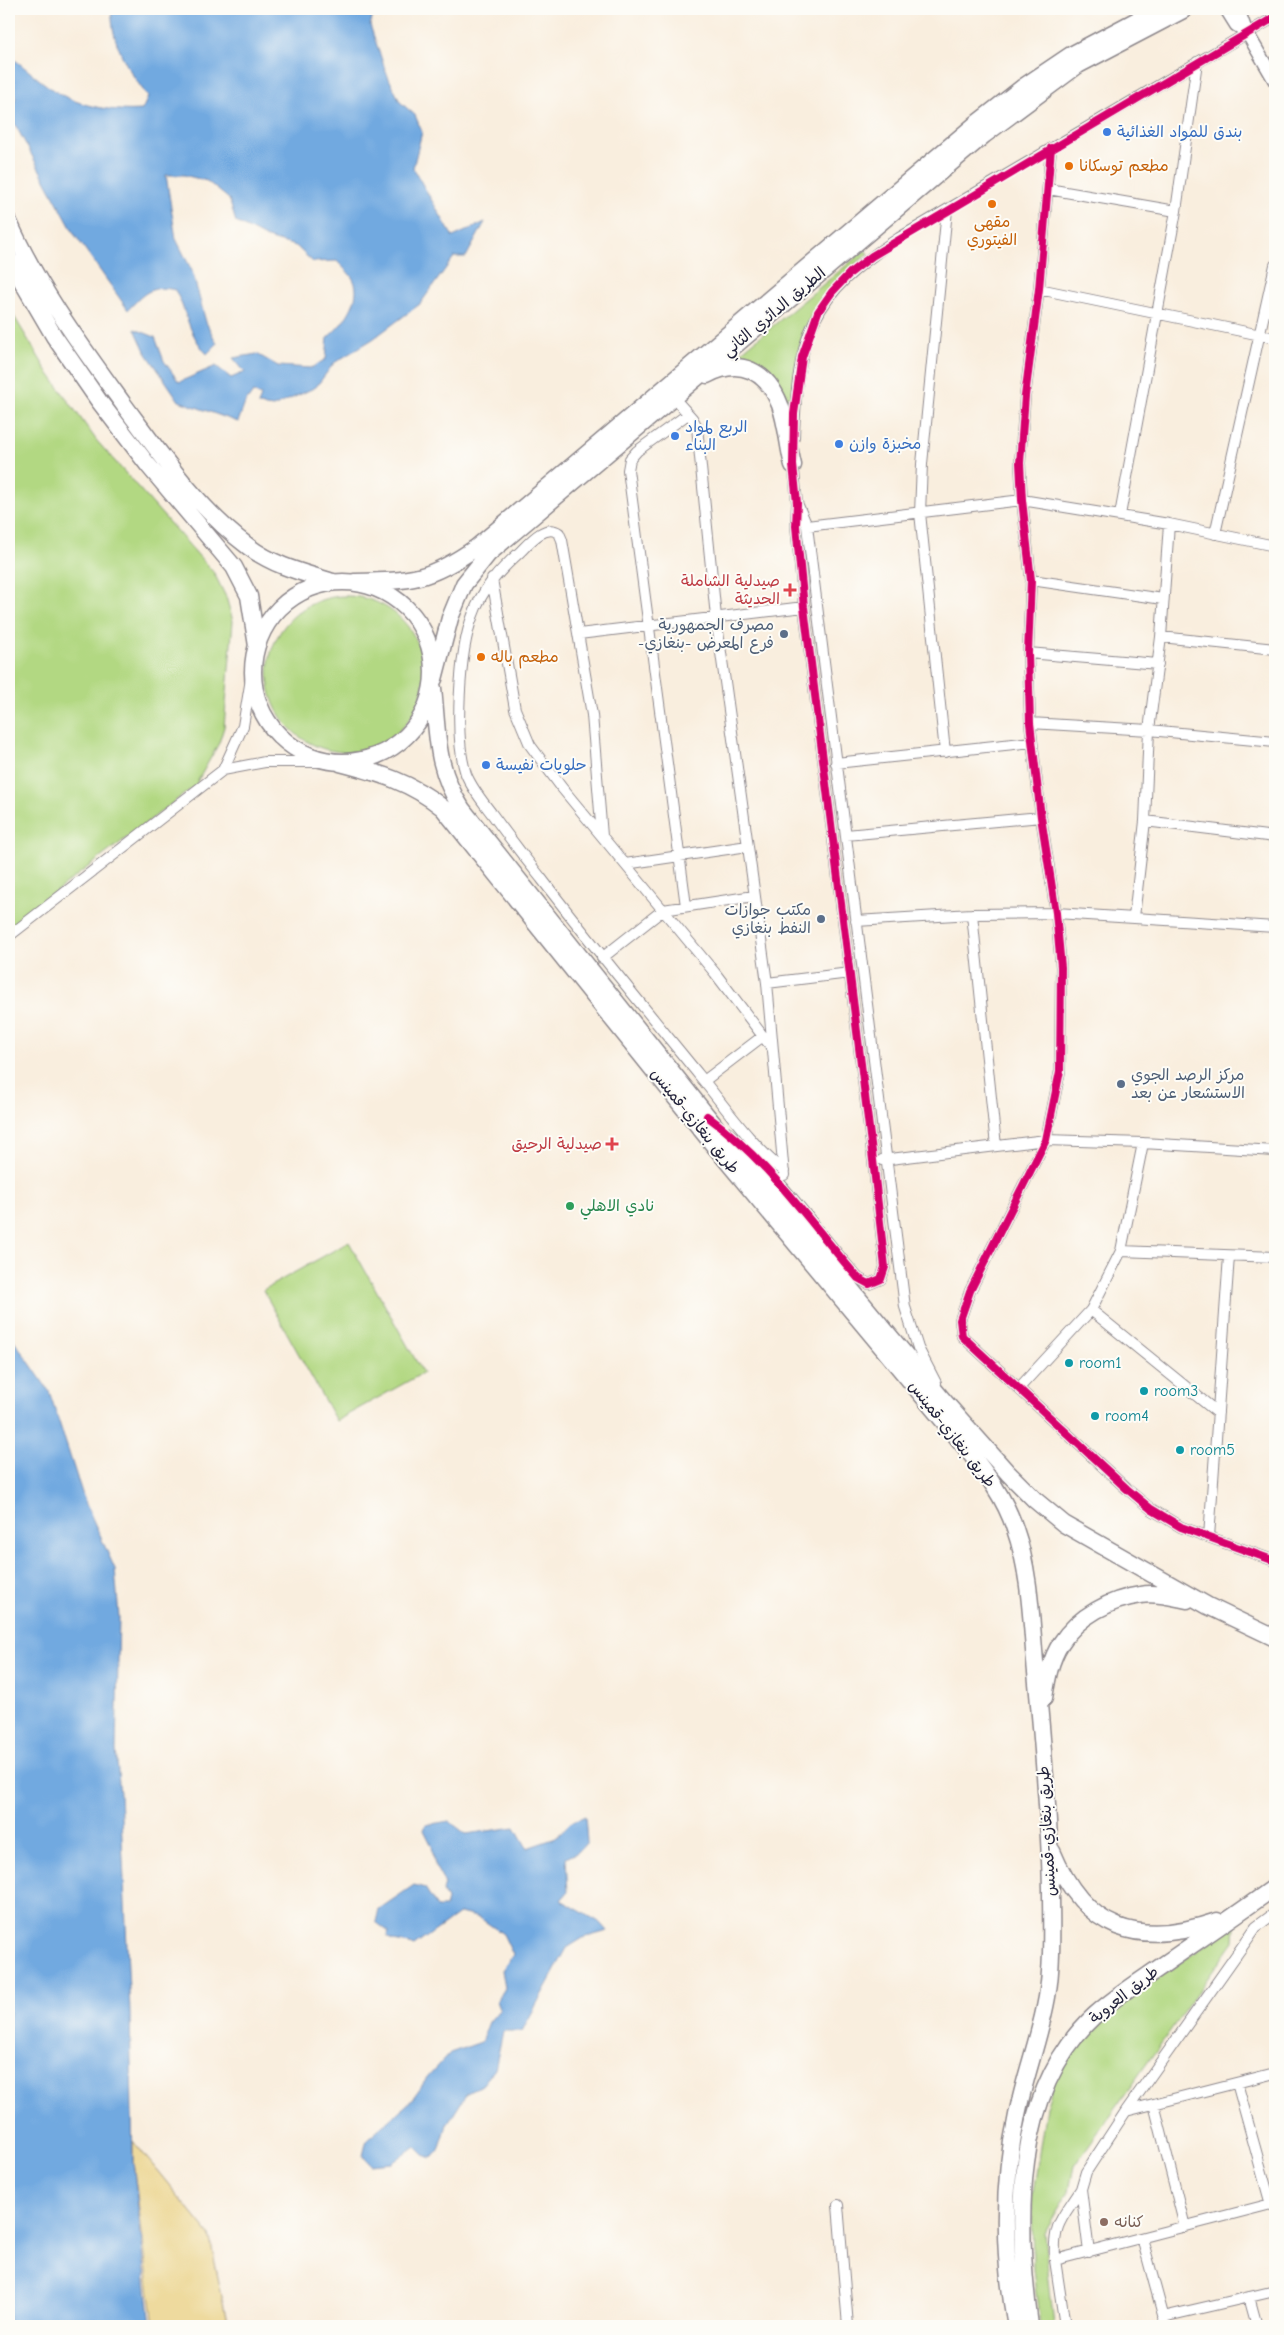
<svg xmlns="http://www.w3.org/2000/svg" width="1284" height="2335" font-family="'Comic Neue','Playpen Sans Arabic',sans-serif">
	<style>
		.green { fill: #b2d882; stroke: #6a7d5e }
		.sand { fill: #eeda9e; stroke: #887e6c }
		.water { fill: #71a9e0; stroke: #4a668e }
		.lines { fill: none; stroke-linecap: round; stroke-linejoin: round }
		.minor-casing { stroke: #8e888c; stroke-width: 12 }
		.tertiary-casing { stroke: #8e888c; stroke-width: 15 }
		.primary-casing { stroke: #8e888c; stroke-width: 19 }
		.minor { stroke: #fff; stroke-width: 10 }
		.tertiary { stroke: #fff; stroke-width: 12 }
		.primary { stroke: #fff; stroke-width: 16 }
		.cycleway-casing { stroke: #fdfcf7; stroke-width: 11 }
		.cycleway { stroke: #d6006c; stroke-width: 8 }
		.shop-dot { fill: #3f7fe0; stroke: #fdfcf7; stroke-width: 2 }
		.food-dot { fill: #e8710a; stroke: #fdfcf7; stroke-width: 2 }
		.health-dot { fill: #e0444e; stroke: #fdfcf7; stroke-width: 2 }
		.service-dot { fill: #5c6f8a; stroke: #fdfcf7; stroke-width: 2 }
		.leisure-dot { fill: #2e9e5b; stroke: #fdfcf7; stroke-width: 2 }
		.culture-dot { fill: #0f9aa8; stroke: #fdfcf7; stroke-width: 2 }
		.education-dot { fill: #8d6e63; stroke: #fdfcf7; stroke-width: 2 }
		.labels { text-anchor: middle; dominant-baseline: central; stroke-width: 4; stroke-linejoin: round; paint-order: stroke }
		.shop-label { font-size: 16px; fill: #366cbe; stroke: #fdfcf7; text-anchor: start }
		.food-label { font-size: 16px; fill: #c56008; stroke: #fdfcf7; text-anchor: start }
		.street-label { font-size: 16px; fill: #22223b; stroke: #fdfcf7 }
		.health-label { font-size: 16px; fill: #be3a42; stroke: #fdfcf7; text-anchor: end }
		.service-label { font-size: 16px; fill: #4e5e75; stroke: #fdfcf7; text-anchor: end }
		.leisure-label { font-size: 16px; fill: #27864d; stroke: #fdfcf7; text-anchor: start }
		.culture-label { font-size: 16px; fill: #0d838f; stroke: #fdfcf7; text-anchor: start }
		.education-label { font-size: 16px; fill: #785e54; stroke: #fdfcf7; text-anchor: start }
	</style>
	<rect width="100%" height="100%" fill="#fdfcf7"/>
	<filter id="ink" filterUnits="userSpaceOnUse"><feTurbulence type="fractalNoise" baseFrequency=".02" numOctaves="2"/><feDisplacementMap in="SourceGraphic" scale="10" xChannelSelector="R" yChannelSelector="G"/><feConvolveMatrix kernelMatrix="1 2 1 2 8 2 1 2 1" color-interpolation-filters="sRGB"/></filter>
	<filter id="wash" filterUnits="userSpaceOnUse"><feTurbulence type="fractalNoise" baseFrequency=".0096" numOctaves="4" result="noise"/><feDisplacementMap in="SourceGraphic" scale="20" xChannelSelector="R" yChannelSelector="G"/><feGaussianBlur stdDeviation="1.12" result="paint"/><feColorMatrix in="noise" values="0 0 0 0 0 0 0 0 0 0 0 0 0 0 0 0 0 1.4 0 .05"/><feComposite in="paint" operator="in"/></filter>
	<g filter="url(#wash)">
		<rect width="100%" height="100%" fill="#f9eede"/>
		<!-- green -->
		<path class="green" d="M865,250L868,254C856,264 840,274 830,287C797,328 795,362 791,412L777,384L734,358Z
			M9,308L47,371L97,441L214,573L226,597L233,621L224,727L219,743L195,786L9,927Z
			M268 674a78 78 0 1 1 156 0a78 78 0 1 1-156 0Z
			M349,1242L423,1373L336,1421L263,1290Z
			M1235,1925L1234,1941L1074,2166L1069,2191L1044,2233L1054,2326H1040L1033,2270L1032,2200L1046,2107L1055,2078L1076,2047L1099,2021L1120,2004Z"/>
		<!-- sand -->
		<path class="sand" d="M133,2141L209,2234L228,2326H154L133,2162Z"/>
		<!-- water -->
		<path class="water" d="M111,9H375L370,25L386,72L400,102L415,115L422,132L413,168L453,237L485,222L466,257H454L420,304L373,339L334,363L316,387L273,407L258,405L261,396L253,392L245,403L238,422L179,401L145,351L135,329L155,337L164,361L179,382L216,366L231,378L245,372L233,358L257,354L278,366L311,368L326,359L328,337C342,326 364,298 353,279C350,273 342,267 337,261L313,262L296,246L267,238L236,222L229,199L207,181L184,175H166L176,239L192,271L206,322L217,344L207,354C187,332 188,314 175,290C152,284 143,294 128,310L75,235L10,115L16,97L9,80V56C23,65 35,77 49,87C75,106 110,112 142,110L148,97C133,76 117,54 113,28C112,22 112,15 111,9Z
			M9,1333L49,1391L85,1502L115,1569L119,1617L116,1750L120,1794L130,2011L133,2162L151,2326H9Z
			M585,1816L587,1842L578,1852L566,1858L568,1892L561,1900L601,1923L608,1931L583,1938L567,1948L522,2031H503L495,2069L482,2085L467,2093L447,2125L439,2150L432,2158L424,2155L415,2146L392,2163L371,2165L363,2156L367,2139L410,2102L428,2077L450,2053L481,2042L489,2022L500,2009L497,2001L505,1988L502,1970L513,1955L503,1934L480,1918L460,1913L414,1946C405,1942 395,1943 387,1937L389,1932L376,1922L379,1909L414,1885L425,1888L437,1907H445L447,1900L443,1891L445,1884L435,1866L432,1846L424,1830L426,1825L449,1821L466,1834L515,1827L527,1848L556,1838L570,1823Z"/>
	</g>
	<g filter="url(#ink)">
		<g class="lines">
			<defs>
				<path id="minor" d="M1051,148L1039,289L1025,396L1020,463L1022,500L1031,580L1028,653L1030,723L1041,817L1056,913L1061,967L1060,1071L1046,1140L970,1291L960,1320L962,1336L1127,1489L1151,1509L1181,1527L1275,1561
					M1048,189L1176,211
					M1039,289L1275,338
					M673,397L692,418L697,427L716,617L767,983L784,1175
					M794,438C797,336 811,294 899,238L1275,17
					M797,503L807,526L905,1307L918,1348L936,1383
					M1120,515L1176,211L1197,62
					M807,526L1022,500L1169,524L1275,546
					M1215,534L1275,265
					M492,579L515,709L530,745L562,788L715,973L772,1048
					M1031,580L1163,599
					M579,634L804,607
					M1161,637L1275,649
					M1028,653L1158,664
					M1030,723L1149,730L1275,742
					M945,752L920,513L922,464L947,210
					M836,763L1032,742
					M223,770L243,726L253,667
					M1145,821L1275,837
					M846,835L1041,817
					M602,836L592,715L562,540L559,533C545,523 529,543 520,552C500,570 482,589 473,615C459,651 454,738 466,774C472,789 483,802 492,814C508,836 524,857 541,878C592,945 646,1010 699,1075C726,1108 751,1145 784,1171
					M625,864L748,846
					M686,906L628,470L630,459L637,451L688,414
					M972,914L996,1146
					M1134,917L1145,821L1149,730L1161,637L1169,524
					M856,921L972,914L1056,913L1275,927
					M9,936L223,770L265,762H329
					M602,958L663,910L754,896
					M767,983L850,973
					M704,1081L763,1036
					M726,1131C778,1172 815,1229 858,1278L869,1284L881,1279L885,1267L873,1160L804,607L796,526L797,503L793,460
					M882,1160L1046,1140L1143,1143L1275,1151
					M1121,1251L1275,1257
					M1091,1310L1218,1413
					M1019,1388L1091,1310L1121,1251L1143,1143
					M1209,1537L1229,1256
					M1237,2083L1271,2205
					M1154,2104L1185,2227
					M1126,2111L1275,2073
					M838,2205L848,2326
					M1142,2238L1166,2326
					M1089,2252L1081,2189L1086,2172L1126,2111L1249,1937L1256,1927L1275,1913
					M1055,2260C1053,2222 1062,2219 1081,2189
					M1249,2297L1257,2326
					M1163,2317L1275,2291
					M1065,2326L1055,2260L1275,2203"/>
				<path id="tertiary" d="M1226,9L1236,25L1246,31
					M1238,9L1246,31L1275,81"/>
				<path id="primary" d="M9,222C38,288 82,347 124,405C161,455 199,510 249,547C274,566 304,573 333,582
					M9,259L54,336L99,401L148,465L234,567L249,596L257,646
					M707,375C740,357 767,371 780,405C787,424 788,446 793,465
					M253 672a90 90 0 1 1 180 0a90 90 0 1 1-180 0Z
					M354,582C412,581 428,581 477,547L976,124L1022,88L1071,55L1158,9
					M434,679L450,618L464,584L488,554L984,135L1078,65L1185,9
					M433,688C438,735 435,767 462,809L723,1136L943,1400L1008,1473L1035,1500L1064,1524L1208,1606L1275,1638
					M340,763C379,773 411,782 443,808L712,1143L966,1448C986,1473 1005,1498 1015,1529C1031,1574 1031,1624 1036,1672C1043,1744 1049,1816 1051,1888C1051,1924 1053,1962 1047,1997C1040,2037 1025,2075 1017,2115C1002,2184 1003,2257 1016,2326
					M1044,1698C1047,1679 1050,1660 1061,1643C1078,1616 1111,1599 1141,1595C1155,1592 1173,1597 1187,1600
					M1052,1851C1085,1931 1138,1948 1217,1921
					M1030,2326C1016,2223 1012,2092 1095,2015C1117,1995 1142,1980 1166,1963C1202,1938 1239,1913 1275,1887"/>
			</defs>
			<!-- minor casing -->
			<use href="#minor" class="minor-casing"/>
			<!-- tertiary casing -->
			<use href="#tertiary" class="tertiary-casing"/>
			<!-- primary casing -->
			<use href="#primary" class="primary-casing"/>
			<!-- minor -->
			<use href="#minor" class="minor"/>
			<!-- tertiary -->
			<use href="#tertiary" class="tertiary"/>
			<!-- primary -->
			<use href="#primary" class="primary"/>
			<defs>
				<path id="cycleway" d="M1051,148L1039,289L1025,396L1020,463L1022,500L1031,580L1028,653L1030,723L1041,817L1056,913L1061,967L1060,1071L1046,1140L970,1291L960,1320L962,1336L1127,1489L1151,1509L1181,1527L1275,1561
					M707,1116C768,1160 809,1222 858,1278L869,1284L881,1279L885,1267L873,1160L804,607L796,526L797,503L793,465L794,414L802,357L818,312L832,292L850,273L872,256L1275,17"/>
			</defs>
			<!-- cycleway casing -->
			<use href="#cycleway" class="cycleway-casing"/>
			<!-- cycleway -->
			<use href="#cycleway" class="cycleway"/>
		</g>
	</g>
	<!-- markers -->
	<g class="shop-dot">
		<circle cx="1107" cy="132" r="5"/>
		<circle cx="675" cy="436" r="5"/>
		<circle cx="839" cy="444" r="5"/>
		<circle cx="486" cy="765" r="5"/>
	</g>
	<g class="food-dot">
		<circle cx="1069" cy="166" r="5"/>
		<circle cx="992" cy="204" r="5"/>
		<circle cx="481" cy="657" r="5"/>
	</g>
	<g class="health-dot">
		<path d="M787.5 582.5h5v5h5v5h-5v5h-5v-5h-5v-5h5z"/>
		<path d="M609.5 1136.5h5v5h5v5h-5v5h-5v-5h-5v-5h5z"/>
	</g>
	<g class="service-dot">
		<circle cx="784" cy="634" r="5"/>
		<circle cx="821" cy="919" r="5"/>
		<circle cx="1121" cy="1084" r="5"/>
	</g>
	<circle class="leisure-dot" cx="570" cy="1206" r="5"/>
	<g class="culture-dot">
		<circle cx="1069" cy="1363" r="5"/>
		<circle cx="1144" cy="1391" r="5"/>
		<circle cx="1095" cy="1416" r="5"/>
		<circle cx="1180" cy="1450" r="5"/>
	</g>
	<circle class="education-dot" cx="1104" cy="2222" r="5"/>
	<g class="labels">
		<!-- shop labels -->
		<g class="shop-label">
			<text x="1117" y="132">بندق للمواد الغذائية</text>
			<text x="685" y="427">الربع لمواد<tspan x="685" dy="18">البناء</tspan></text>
			<text x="849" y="444">مخبزة وازن</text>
			<text x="496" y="765">حلويات نفيسة</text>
		</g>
		<!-- food labels -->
		<g class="food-label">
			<text x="1079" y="166">مطعم توسكانا</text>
			<text x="992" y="222" text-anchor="middle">مقهى<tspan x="992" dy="18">الفيتوري</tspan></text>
			<text x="491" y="657">مطعم باله</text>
		</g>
		<!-- street labels -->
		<g class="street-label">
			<text transform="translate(774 312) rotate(-40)">الطريق الدائري الثاني</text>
			<text transform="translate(695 1121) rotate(51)">طريق بنغازي-قمينس</text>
			<text transform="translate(952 1434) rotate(52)">طريق بنغازي-قمينس</text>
			<text transform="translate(1047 1831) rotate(-93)">طريق بنغازي-قمينس</text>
			<text transform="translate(1124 1995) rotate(-38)">طريق العروبة</text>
		</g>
		<!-- health labels -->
		<g class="health-label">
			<text x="780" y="581">صيدلية الشاملة<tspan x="780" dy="18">الحديثة</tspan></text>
			<text x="602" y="1144">صيدلية الرحيق</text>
		</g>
		<!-- service labels -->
		<g class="service-label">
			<text x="774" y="625">مصرف الجمهورية<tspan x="774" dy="18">-فرع المعرض -بنغازي</tspan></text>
			<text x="811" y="910">مكتب جوازات<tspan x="811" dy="18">النفط بنغازي</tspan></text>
			<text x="1131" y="1075" text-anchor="start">مركز الرصد الجوي<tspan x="1131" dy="18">الاستشعار عن بعد</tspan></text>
		</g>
		<!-- leisure labels -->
		<g class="leisure-label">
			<text x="580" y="1206">نادي الاهلي</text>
		</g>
		<!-- culture labels -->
		<g class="culture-label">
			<text x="1079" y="1363">room1</text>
			<text x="1154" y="1391">room3</text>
			<text x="1105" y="1416">room4</text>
			<text x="1190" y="1450">room5</text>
		</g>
		<!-- education labels -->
		<g class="education-label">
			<text x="1114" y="2222">كنانه</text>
		</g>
	</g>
	<!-- margin -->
	<rect width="1284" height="2335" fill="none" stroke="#fdfcf7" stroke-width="30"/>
</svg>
